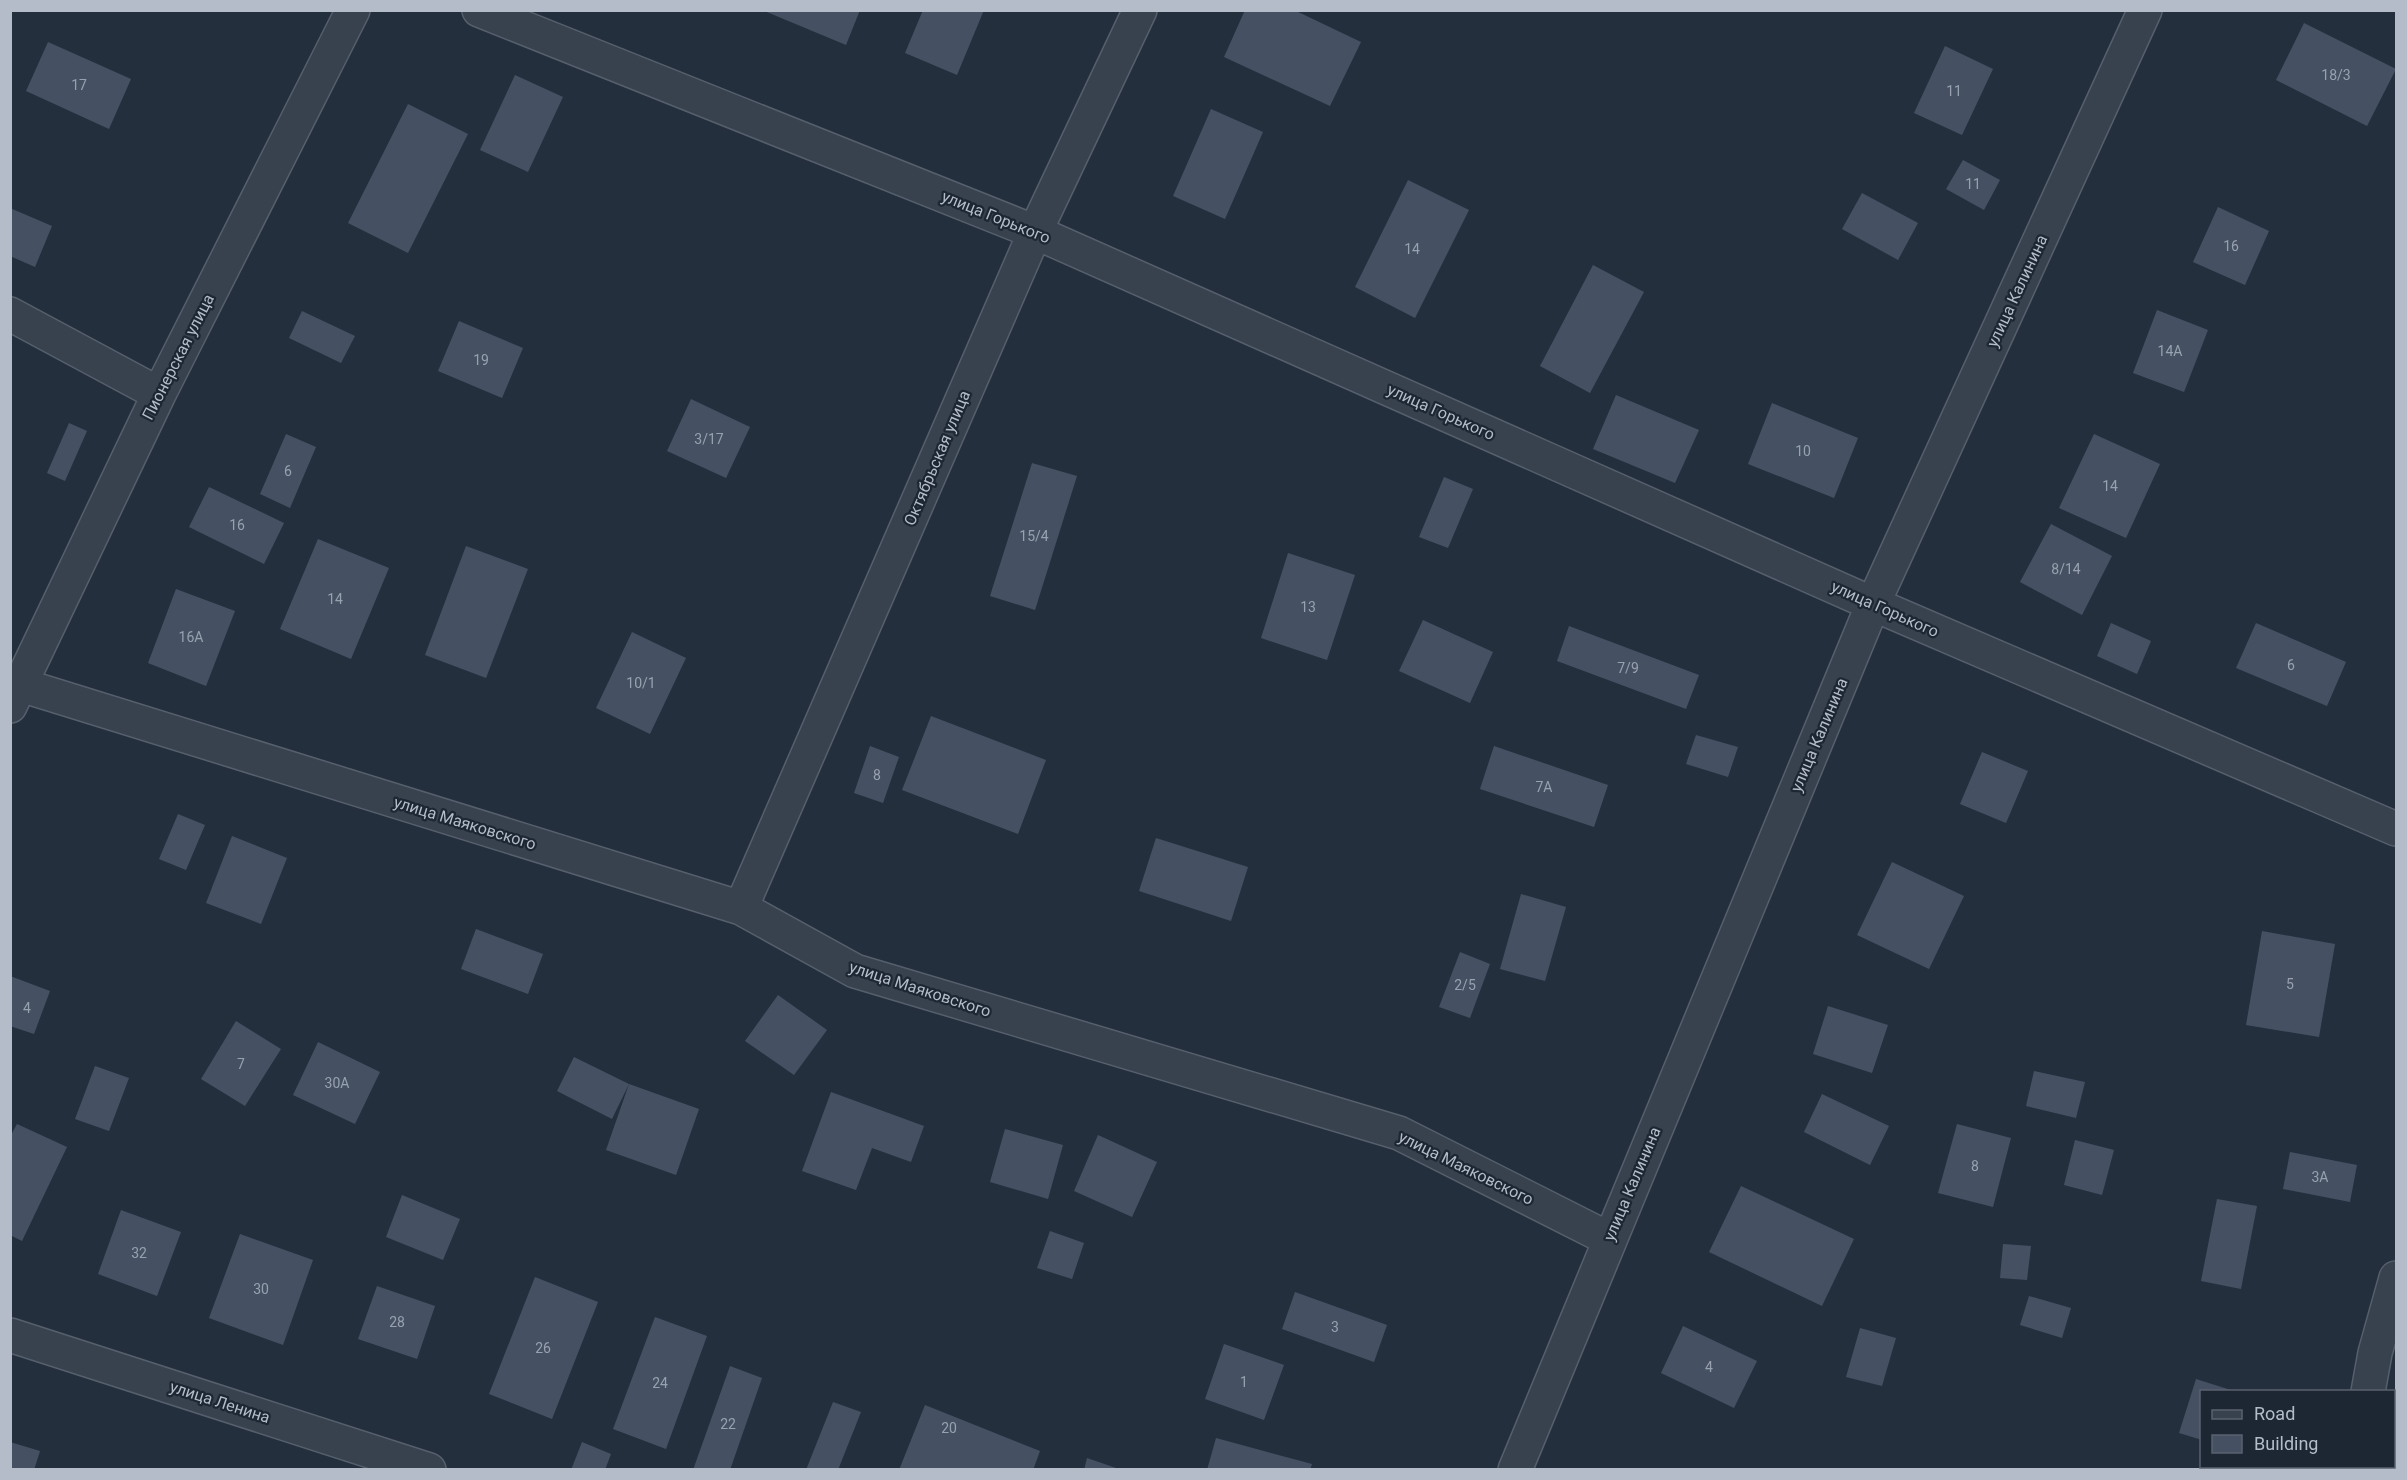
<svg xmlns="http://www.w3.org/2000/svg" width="2407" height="1480" font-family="Roboto,sans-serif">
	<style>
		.building { fill: #455162 }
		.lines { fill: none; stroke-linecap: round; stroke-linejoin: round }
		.minor-casing { stroke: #565f6c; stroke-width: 36 }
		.minor { stroke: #38414e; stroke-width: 33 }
		.labels { text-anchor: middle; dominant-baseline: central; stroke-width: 4.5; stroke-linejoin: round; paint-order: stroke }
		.number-label { font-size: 14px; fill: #98a1af }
		.street-label { font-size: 16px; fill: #b4bcc9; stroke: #1d2633 }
	</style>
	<rect width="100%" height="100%" fill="#242f3e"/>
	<!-- building -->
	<path class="building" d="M762,10H860L846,45Z
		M923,10H984L957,75L905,53Z
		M1245,10H1294L1361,42L1330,106L1224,57Z
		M2304,23L2396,69L2367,126L2276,80Z
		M48,42L131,79L109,129L26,91Z
		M1945,46L1993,69L1962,135L1914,113Z
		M515,75L563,97L528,172L480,150Z
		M408,104L468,134L408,253L348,223Z
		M1211,109L1263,132L1225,219L1173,196Z
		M1963,160L2000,180L1984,210L1946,189Z
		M1408,180L1469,210L1415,318L1355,287Z
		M1862,193L1918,223L1898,260L1842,229Z
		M2218,207L2269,231L2245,285L2193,262Z
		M10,208L52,226L35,267L10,256Z
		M1593,265L1644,292L1590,393L1540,366Z
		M2157,310L2208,330L2184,392L2133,373Z
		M302,311L355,336L341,363L289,338Z
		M459,321L523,348L502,398L438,371Z
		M1616,395L1699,430L1675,483L1593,449Z
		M691,399L750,427L726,478L667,451Z
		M1772,403L1858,438L1834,498L1748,464Z
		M69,423L87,431L65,481L47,473Z
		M286,434L316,447L290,508L260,494Z
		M2094,434L2160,464L2126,538L2059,508Z
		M1032,463L1077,476L1035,610L990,596Z
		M1444,477L1473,489L1448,548L1419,537Z
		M209,487L284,523L264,564L189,527Z
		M2051,524L2112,556L2082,615L2020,582Z
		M318,539L389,568L351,659L280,629Z
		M466,546L528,569L486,678L425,655Z
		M1288,553L1355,575L1327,660L1261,638Z
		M176,589L235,611L206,686L148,663Z
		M1423,620L1493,652L1470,703L1399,671Z
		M2111,623L2151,641L2137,674L2097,656Z
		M2256,623L2346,662L2327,706L2236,668Z
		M1569,626L1699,675L1686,709L1557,661Z
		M632,632L686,658L650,734L596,708Z
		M931,716L1046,760L1018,834L902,790Z
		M1696,735L1738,747L1728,777L1686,764Z
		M870,746L899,757L883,803L854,793Z
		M1494,746L1608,785L1594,827L1480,789Z
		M1982,752L2028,771L2006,823L1960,804Z
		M178,814L205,825L186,870L159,859Z
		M232,836L287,858L261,924L206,903Z
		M1156,838L1248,867L1231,921L1139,891Z
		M1892,862L1964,896L1929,969L1857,935Z
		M1521,894L1566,907L1545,981L1500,969Z
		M476,929L543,954L528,994L461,969Z
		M2262,931L2335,944L2319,1037L2246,1025Z
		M1460,952L1490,964L1470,1018L1439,1007Z
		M10,976L50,991L34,1034L10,1026Z
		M778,995L827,1030L794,1075L745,1041Z
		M1828,1006L1888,1025L1872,1073L1813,1054Z
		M236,1021L281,1049L245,1106L201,1079Z
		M318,1042L380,1072L355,1124L293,1095Z
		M574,1057L629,1084L699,1109L676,1175L606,1150L629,1084L612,1119L557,1091Z
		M95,1066L129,1078L109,1131L75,1119Z
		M2034,1071L2085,1082L2076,1118L2026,1106Z
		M831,1092L924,1126L911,1162L872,1148L856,1190L802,1171Z
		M1822,1094L1889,1126L1870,1165L1804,1132Z
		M17,1124L67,1147L22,1241L10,1235V1137Z
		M1957,1124L2011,1138L1993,1207L1938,1193Z
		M1005,1129L1063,1145L1048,1199L990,1182Z
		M1098,1135L1157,1162L1132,1217L1074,1191Z
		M2075,1140L2114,1150L2102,1195L2064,1185Z
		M2290,1152L2357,1165L2350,1202L2283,1189Z
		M1741,1186L1854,1239L1822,1306L1709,1252Z
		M402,1195L460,1219L443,1260L386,1237Z
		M2217,1199L2257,1206L2241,1289L2201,1281Z
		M121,1210L181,1232L157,1296L98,1274Z
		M1050,1231L1084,1243L1072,1279L1037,1268Z
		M240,1234L313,1260L283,1345L209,1318Z
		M2003,1244L2031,1246L2027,1280L2000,1278Z
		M535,1277L598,1302L552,1419L489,1394Z
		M377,1286L435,1306L417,1359L358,1339Z
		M1295,1292L1387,1325L1374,1362L1282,1329Z
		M2029,1296L2071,1308L2062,1338L2020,1325Z
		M655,1317L707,1336L666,1449L613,1429Z
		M1683,1326L1757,1361L1734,1408L1661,1373Z
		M1860,1328L1896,1338L1882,1386L1846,1377Z
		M1224,1344L1284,1365L1264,1420L1205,1399Z
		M730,1366L762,1378L730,1470H693Z
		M2196,1379L2234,1391L2202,1392V1440L2179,1433Z
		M833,1402L861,1412L838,1470H806Z
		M925,1405L1040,1451L1033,1470H899Z
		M1216,1438L1312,1464L1310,1470H1207Z
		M10,1442L40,1451L34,1470H10Z
		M582,1442L611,1454L605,1470H571Z
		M1087,1458L1119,1469V1470H1084Z"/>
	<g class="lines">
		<defs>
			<path id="minor" d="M479,10L1035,232L1873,604L2396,829
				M10,314L159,394
				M21,685L741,908L855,971L1399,1133L1609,1239
				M10,706L159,394L353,10
				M741,908L1035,232L1140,10
				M10,1335L429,1470
				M2368,1392L2375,1353L2396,1278
				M1515,1470L1873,604L2145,10
				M2352,1470V1466"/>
		</defs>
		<!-- minor casing -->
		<use href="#minor" class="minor-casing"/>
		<!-- minor -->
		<use href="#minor" class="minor"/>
	</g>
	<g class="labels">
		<!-- number labels -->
		<g class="number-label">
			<text x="2336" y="75">18/3</text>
			<text x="79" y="85">17</text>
			<text x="1954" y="91">11</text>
			<text x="1973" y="184">11</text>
			<text x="2231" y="246">16</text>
			<text x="1412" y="249">14</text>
			<text x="2170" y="351">14А</text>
			<text x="481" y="360">19</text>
			<text x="709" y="439">3/17</text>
			<text x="1803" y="451">10</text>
			<text x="288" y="471">6</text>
			<text x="2110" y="486">14</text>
			<text x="237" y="525">16</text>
			<text x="1034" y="536">15/4</text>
			<text x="2066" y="569">8/14</text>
			<text x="335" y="599">14</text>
			<text x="1308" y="607">13</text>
			<text x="191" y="637">16А</text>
			<text x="2291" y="665">6</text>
			<text x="1628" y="668">7/9</text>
			<text x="641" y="683">10/1</text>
			<text x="877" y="775">8</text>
			<text x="1544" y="787">7А</text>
			<text x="2290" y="984">5</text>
			<text x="1465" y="985">2/5</text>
			<text x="27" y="1008">4</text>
			<text x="241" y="1064">7</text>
			<text x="337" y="1083">30А</text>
			<text x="1975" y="1166">8</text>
			<text x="2320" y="1177">3А</text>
			<text x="139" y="1253">32</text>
			<text x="261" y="1289">30</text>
			<text x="397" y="1322">28</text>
			<text x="1335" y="1327">3</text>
			<text x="543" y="1348">26</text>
			<text x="1709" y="1367">4</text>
			<text x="1244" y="1382">1</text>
			<text x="660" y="1383">24</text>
			<text x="728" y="1424">22</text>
			<text x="949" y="1428">20</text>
		</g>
		<!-- street labels -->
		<g class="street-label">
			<text transform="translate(996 217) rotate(22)">улица Горького</text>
			<text transform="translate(2017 291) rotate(-65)">улица Калинина</text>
			<text transform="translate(178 357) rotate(-63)">Пионерская улица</text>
			<text transform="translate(1441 412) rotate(24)">улица Горького</text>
			<text transform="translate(937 458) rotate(-67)">Октябрьская улица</text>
			<text transform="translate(1885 609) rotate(24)">улица Горького</text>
			<text transform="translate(1819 735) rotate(-67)">улица Калинина</text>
			<text transform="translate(465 823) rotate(17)">улица Маяковского</text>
			<text transform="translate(920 989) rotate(18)">улица Маяковского</text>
			<text transform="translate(1466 1168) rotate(26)">улица Маяковского</text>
			<text transform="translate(1632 1184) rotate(-67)">улица Калинина</text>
			<text transform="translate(220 1402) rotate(18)">улица Ленина</text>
		</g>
	</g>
	<!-- border -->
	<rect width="2407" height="1480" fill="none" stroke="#b4bcc9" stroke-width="24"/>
	<!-- legend -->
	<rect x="2200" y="1390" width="195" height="78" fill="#1d2633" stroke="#59626f" stroke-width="1.5"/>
	<rect x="2212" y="1410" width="30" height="9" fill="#38414e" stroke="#59626f" stroke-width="1.5"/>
	<text x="2254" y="1420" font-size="18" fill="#b4bcc9">Road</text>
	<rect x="2212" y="1435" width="30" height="18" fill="#455162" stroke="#59626f" stroke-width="1.5"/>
	<text x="2254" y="1450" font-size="18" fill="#b4bcc9">Building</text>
</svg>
